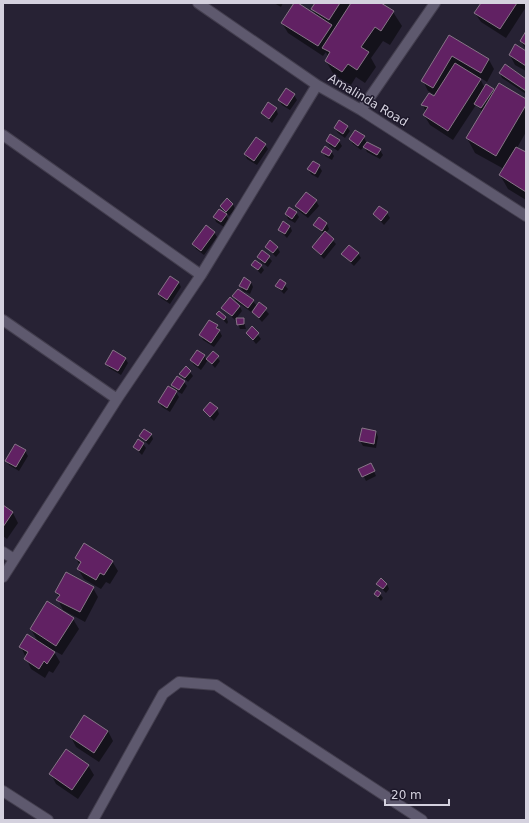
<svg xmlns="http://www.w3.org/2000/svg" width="529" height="823" font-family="'DejaVu Sans',sans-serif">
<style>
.shadow{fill:#0007}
.building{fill:#612163;stroke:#877587}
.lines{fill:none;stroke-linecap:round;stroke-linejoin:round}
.minor-casing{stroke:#433e4e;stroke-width:12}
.minor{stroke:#5e596e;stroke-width:10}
.labels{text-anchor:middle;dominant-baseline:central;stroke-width:3;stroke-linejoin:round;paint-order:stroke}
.street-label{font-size:12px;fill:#d4d1de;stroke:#1d182a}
</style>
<rect width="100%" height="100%" fill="#272234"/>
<path class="shadow" d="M274 3H283L281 7Z
M295 3 317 16 312 9 316 3H379L393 12 402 26 390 45 383 41 371 58 376 67 365 83 356 77 351 85 334 75 326 61 328 57 326 52 323 56 288 33 282 23Z
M482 3H526V7L506 38 481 22 475 13Z
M526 33V50L521 41Z
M450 36 489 60 494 69 487 82 479 77 485 88 493 89 494 92 526 100V132L517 148 526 154V200L508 189 500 175 504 169 475 153 467 138 483 112 476 105 453 140 430 125 424 115 426 112 423 105 435 95 428 91 423 81Z
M526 52V71L515 65 510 55Z
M500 73 526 80V94L502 78Z
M286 90 294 95 297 100 290 110 282 105 279 100Z
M276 109 278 114 272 123 262 113Z
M347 127 350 131 345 138 338 133 335 128Z
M364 137 366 142 380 150 383 155 380 159 367 152 364 146 361 150 353 144 350 139Z
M327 141H339L342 146 338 151 330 146Z
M265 145 268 149 257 165 247 159 245 154Z
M331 151 334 156 332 160 325 156 323 152Z
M319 166 322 171 318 178 311 174 308 169Z
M316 201 319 206 308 218 299 211 296 206Z
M233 204 235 209 229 216 221 206Z
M296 212 299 217 295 223 288 219 286 214Z
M387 213 390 218 384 225 374 214Z
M226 215 229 220 224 227 216 222 214 217Z
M319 218 327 224 329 229 326 233 336 244 324 259 313 248 324 234 314 225Z
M290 226 292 231 287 238 279 230Z
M214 232 217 237 204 255 196 249 193 244Z
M266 247H277L280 252 276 257Z
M263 251 272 261 268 267 261 262 258 257Z
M358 253 361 258 354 266 342 254Z
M252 265 261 266 264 270 261 274Z
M170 277 179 283 181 287 170 304 161 298 159 294Z
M280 280 288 289 284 294 276 286Z
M251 282 253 287 250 294 243 291 240 286Z
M233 296 253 301 256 305 251 312 236 301Z
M230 299 240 307 242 311 235 320 222 308Z
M260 304 269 314 262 322 253 312Z
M217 314 226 317 228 322 227 324Z
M243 319 246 329H240L238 324Z
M217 326 222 336 214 347 203 340 201 335Z
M252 327 261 339 256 344 247 333Z
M213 352 220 361 215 368 208 360 201 370 194 365 191 360 204 356 207 360Z
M125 358 128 363 121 375 109 368 107 364Z
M190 372 193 376 188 382 180 374Z
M184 382 187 386 182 394 175 390 173 385Z
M169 387 176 392 179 397 170 412 162 407 159 402Z
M217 409 219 414 214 421 204 411Z
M376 432 378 437 376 448 363 446 360 441Z
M151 434 153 439 149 445 140 437Z
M143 444 146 448 142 455 134 447Z
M25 451 28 456 19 471 9 465 6 461Z
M360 469H373L376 476 366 481Z
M3 506 13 513 18 523 7 539 3 536Z
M76 558 112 561 118 571 110 584 106 582 101 589 84 579 78 569 80 566Z
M377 584H387L389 589 386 593Z
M93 588 98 597 85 622 63 610 58 600 59 597 56 592Z
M375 594H380L383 598 381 601Z
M73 619 79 629 62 655 53 650 60 662 53 673 49 671 45 678 31 669 21 647 38 642 31 629Z
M108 731 113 741 99 762 76 747 71 737Z
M88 765 94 775 78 799 56 784 51 774Z"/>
<path class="building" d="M294 3H298L332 25 318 46 281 23Z
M315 3H340L329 20 311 9Z
M351 3H381L394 11 381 31 375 27 361 47 369 52 357 70 348 64 342 72 325 61 330 52 322 48Z
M481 3H517L500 29 474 13Z
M526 31V45L520 41Z
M449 35 489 59 481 73 452 56 433 88 421 81Z
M515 44 526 51V66L509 55Z
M455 63 481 79 448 131 423 115 428 107 421 105 429 93 434 96Z
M505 64 526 79V91L499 73Z
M499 83 526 99V105L496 156 466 138Z
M486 84 494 89 481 108 474 104Z
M286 88 295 94 287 106 278 100Z
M268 102 277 108 269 119 261 113Z
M339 120 348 126 343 134 334 128Z
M355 130 365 136 358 146 349 139Z
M330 134 340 140 335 147 326 141Z
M256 137 266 144 254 161 244 154Z
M367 142 381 149 377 155 363 147Z
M325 146 332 151 329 156 321 152Z
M516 147 526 152V192L499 175Z
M313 161 320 165 315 174 307 169Z
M306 192 317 200 306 214 295 206Z
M227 198 233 204 226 212 220 206Z
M379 206 388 212 381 221 373 214Z
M289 207 297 212 292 219 285 214Z
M219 209 227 214 221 222 213 217Z
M319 217 327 223 322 231 313 225Z
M283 221 290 226 285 234 278 230Z
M206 225 215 232 201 251 192 244Z
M325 231 334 239 321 255 312 247Z
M270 240 278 247 273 253 265 247Z
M349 245 359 253 351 262 341 254Z
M262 250 270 256 265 263 257 257Z
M255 260 262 265 258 270 251 265Z
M170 276 179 282 167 300 158 294Z
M244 277 251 282 247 290 239 286Z
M280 279 286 283 282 290 275 286Z
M238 289 254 300 248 308 232 296Z
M230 297 240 306 232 316 221 308Z
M259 302 267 308 259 318 252 312Z
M219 311 226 317 224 320 216 314Z
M236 318H244V324L237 325Z
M209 320 218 325 216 328 220 330 211 343 199 335Z
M252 326 259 333 253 340 246 333Z
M113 350 126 358 118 371 105 364Z
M197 350 205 355 198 366 190 360Z
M213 351 219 356 212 364 206 359Z
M186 366 191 371 185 378 179 374Z
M177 376 185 381 179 390 171 385Z
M168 386 177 391 167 408 158 402Z
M210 402 218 408 210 417 203 410Z
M362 428 376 431 374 444 359 441Z
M144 429 152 434 146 441 139 436Z
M138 439 144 443 139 451 133 447Z
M15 444 26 450 16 467 5 461Z
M371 463 375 471 362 477 358 469Z
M3 505 13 512 3 527Z
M84 543 113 561 104 575 100 573 96 580 77 569 81 562 75 558Z
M66 572 94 587 80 612 56 600 60 595 55 592Z
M381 578 387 584 383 589 376 584Z
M377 590 381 593 378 597 374 594Z
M47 601 74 618 56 646 30 629Z
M27 634 55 652 47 664 44 661 39 669 24 659 28 652 19 647Z
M84 715 108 731 94 753 70 737Z
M66 749 89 765 72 790 49 774Z"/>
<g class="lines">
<defs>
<path id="minor" d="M198 3 317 85 361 110 526 216
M361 110 435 3
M3 135 201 275
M3 320 117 399
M3 552 14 559
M3 577 117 399 201 275 317 85
M3 791 48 820
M93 820 163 694 179 682 216 685 422 820"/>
</defs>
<use href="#minor" class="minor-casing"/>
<use href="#minor" class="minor"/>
</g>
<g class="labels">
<g class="street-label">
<text transform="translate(368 100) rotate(31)">Amalinda Road</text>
</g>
</g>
<rect width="529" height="823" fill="none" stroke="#d4d1de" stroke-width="8"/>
<path d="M385 799v6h64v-6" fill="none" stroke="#d4d1de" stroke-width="2"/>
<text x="391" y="799" font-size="12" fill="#d4d1de" stroke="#1d182a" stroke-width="3" paint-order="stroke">20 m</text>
</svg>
